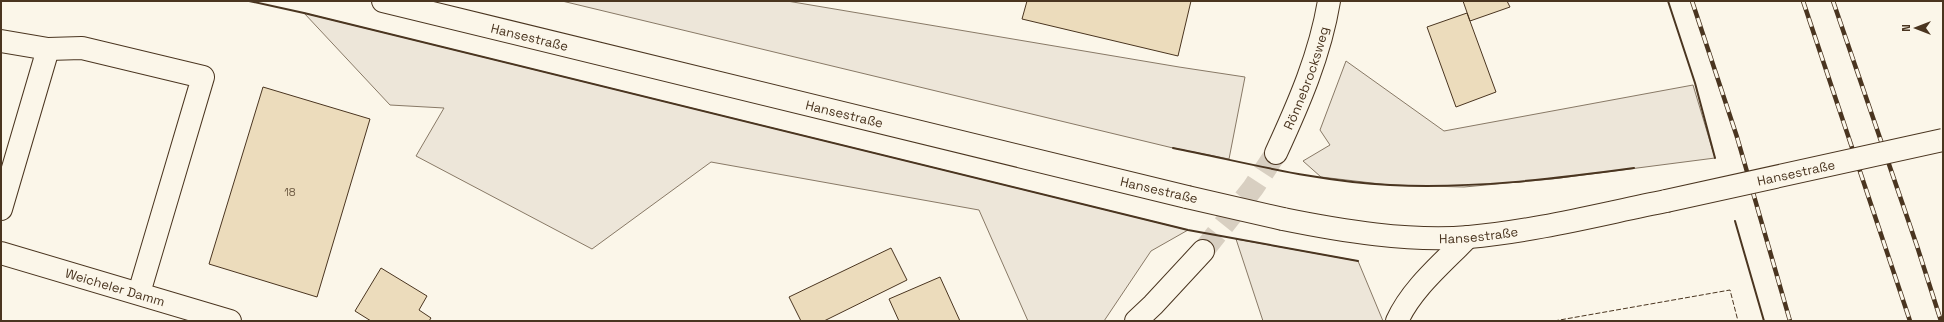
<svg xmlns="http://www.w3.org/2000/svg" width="1944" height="322" font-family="'Space Grotesk',sans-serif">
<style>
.green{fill:#ede6d9;stroke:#887966}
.building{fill:#ecdcbc;stroke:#4a3520}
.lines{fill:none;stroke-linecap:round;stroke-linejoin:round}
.minor-tunnel{stroke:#d8cfc1;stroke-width:22;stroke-dasharray:22 11;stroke-linecap:butt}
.minor-casing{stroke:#4a3520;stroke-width:24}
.major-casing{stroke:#4a3520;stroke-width:24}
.minor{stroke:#fbf6e9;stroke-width:22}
.major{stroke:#fbf6e9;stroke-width:22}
.rail-casing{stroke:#4a3520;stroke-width:4.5}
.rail{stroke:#fbf6e9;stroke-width:3;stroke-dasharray:9;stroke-linecap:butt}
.major-bridge-casing{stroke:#4a3520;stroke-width:24;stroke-linecap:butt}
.major-bridge{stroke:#fbf6e9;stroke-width:22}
.fence{stroke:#4a3520;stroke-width:1;stroke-dasharray:5 2;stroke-linecap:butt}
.wall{stroke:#4a3520;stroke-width:2}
.labels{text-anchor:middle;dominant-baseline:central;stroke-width:3;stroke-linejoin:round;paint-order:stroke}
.number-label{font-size:11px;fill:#725f47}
.street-label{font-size:13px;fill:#4a3520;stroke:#fbf6e9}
</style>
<rect width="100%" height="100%" fill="#fbf6e9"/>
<path class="green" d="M562 1H787L1179 67 1245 77 1229 159 1173 148Z
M304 13 1188 230 1151 251 1104 321H1028L979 210 711 162 592 249 416 156 444 108 390 105Z
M1346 61 1444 131 1693 85 1715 158 1552 179 1464 187 1389 185 1321 177 1303 161 1330 145 1320 130Z
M1236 239 1358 261 1383 321H1263Z"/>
<path class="building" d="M1027 1H1191L1178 56 1022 19Z
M1463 1H1507L1510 7 1470 21Z
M1467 13 1496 92 1456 107 1427 27Z
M263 87 370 119 317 297 209 264Z
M891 248 907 280 824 321H801L789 297Z
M381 268 427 296 419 310 431 318 429 321H371L355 311Z
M940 277 960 321H899L889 299Z"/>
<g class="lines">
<path class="minor-tunnel" d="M1203 251 1253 188 1276 153"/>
<defs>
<g id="minor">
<path d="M1 41 48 49 1 209"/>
<path d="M48 49 82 48 203 77 139 293"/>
<path id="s1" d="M1276 153C1299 103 1320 55 1329 1"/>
<path id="s2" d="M1 253 230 321"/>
<path d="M1136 321 1153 305 1203 251"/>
<path d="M1397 321C1412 288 1443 263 1468 237"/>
</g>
<g id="major">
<path id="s3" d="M383 1 1187 197"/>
<path id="s4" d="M1283 219C1342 231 1409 242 1469 237 1536 231 1601 214 1666 201"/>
</g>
</defs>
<use href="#minor" class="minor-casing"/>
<use href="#major" class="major-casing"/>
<use href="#minor" class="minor"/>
<use href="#major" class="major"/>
<defs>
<path id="rail" d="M1692 1 1737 137 1790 321
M1803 1 1910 321
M1833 1 1917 246 1941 321"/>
</defs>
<use href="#rail" class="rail-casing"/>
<use href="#rail" class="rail"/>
<defs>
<g id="major-bridge">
<path d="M1187 197 1283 219"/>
<path id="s5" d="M1666 201 1943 140"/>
</g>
</defs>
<use href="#major-bridge" class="major-bridge-casing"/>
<use href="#major-bridge" class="major-bridge"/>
<path class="fence" d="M1554 321 1730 290 1738 321"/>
<path class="wall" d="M249 1 304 13 1188 230 1358 261
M1668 1 1695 83 1715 158
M1173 148C1244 162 1317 182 1390 185 1472 189 1553 179 1634 168
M1735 221 1764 321"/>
</g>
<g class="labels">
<g class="number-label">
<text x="290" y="192">18</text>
</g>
<g class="street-label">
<text stroke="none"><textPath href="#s3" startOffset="151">Hansestraße</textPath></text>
<text stroke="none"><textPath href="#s1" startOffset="81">Rönnebrocksweg</textPath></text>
<text stroke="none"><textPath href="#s3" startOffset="475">Hansestraße</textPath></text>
<text stroke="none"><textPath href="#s5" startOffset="133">Hansestraße</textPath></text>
<text transform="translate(1159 190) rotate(13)">Hansestraße</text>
<text stroke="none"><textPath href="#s4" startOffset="197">Hansestraße</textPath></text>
<text stroke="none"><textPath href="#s2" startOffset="119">Weicheler Damm</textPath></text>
</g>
</g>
<rect width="1944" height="322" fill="none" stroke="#4a3520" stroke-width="4"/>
<g transform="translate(1916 28) rotate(270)" stroke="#fbf6e9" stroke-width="3" paint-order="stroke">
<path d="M0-3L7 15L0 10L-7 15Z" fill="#4a3520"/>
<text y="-6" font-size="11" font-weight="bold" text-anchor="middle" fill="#4a3520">N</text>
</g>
</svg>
